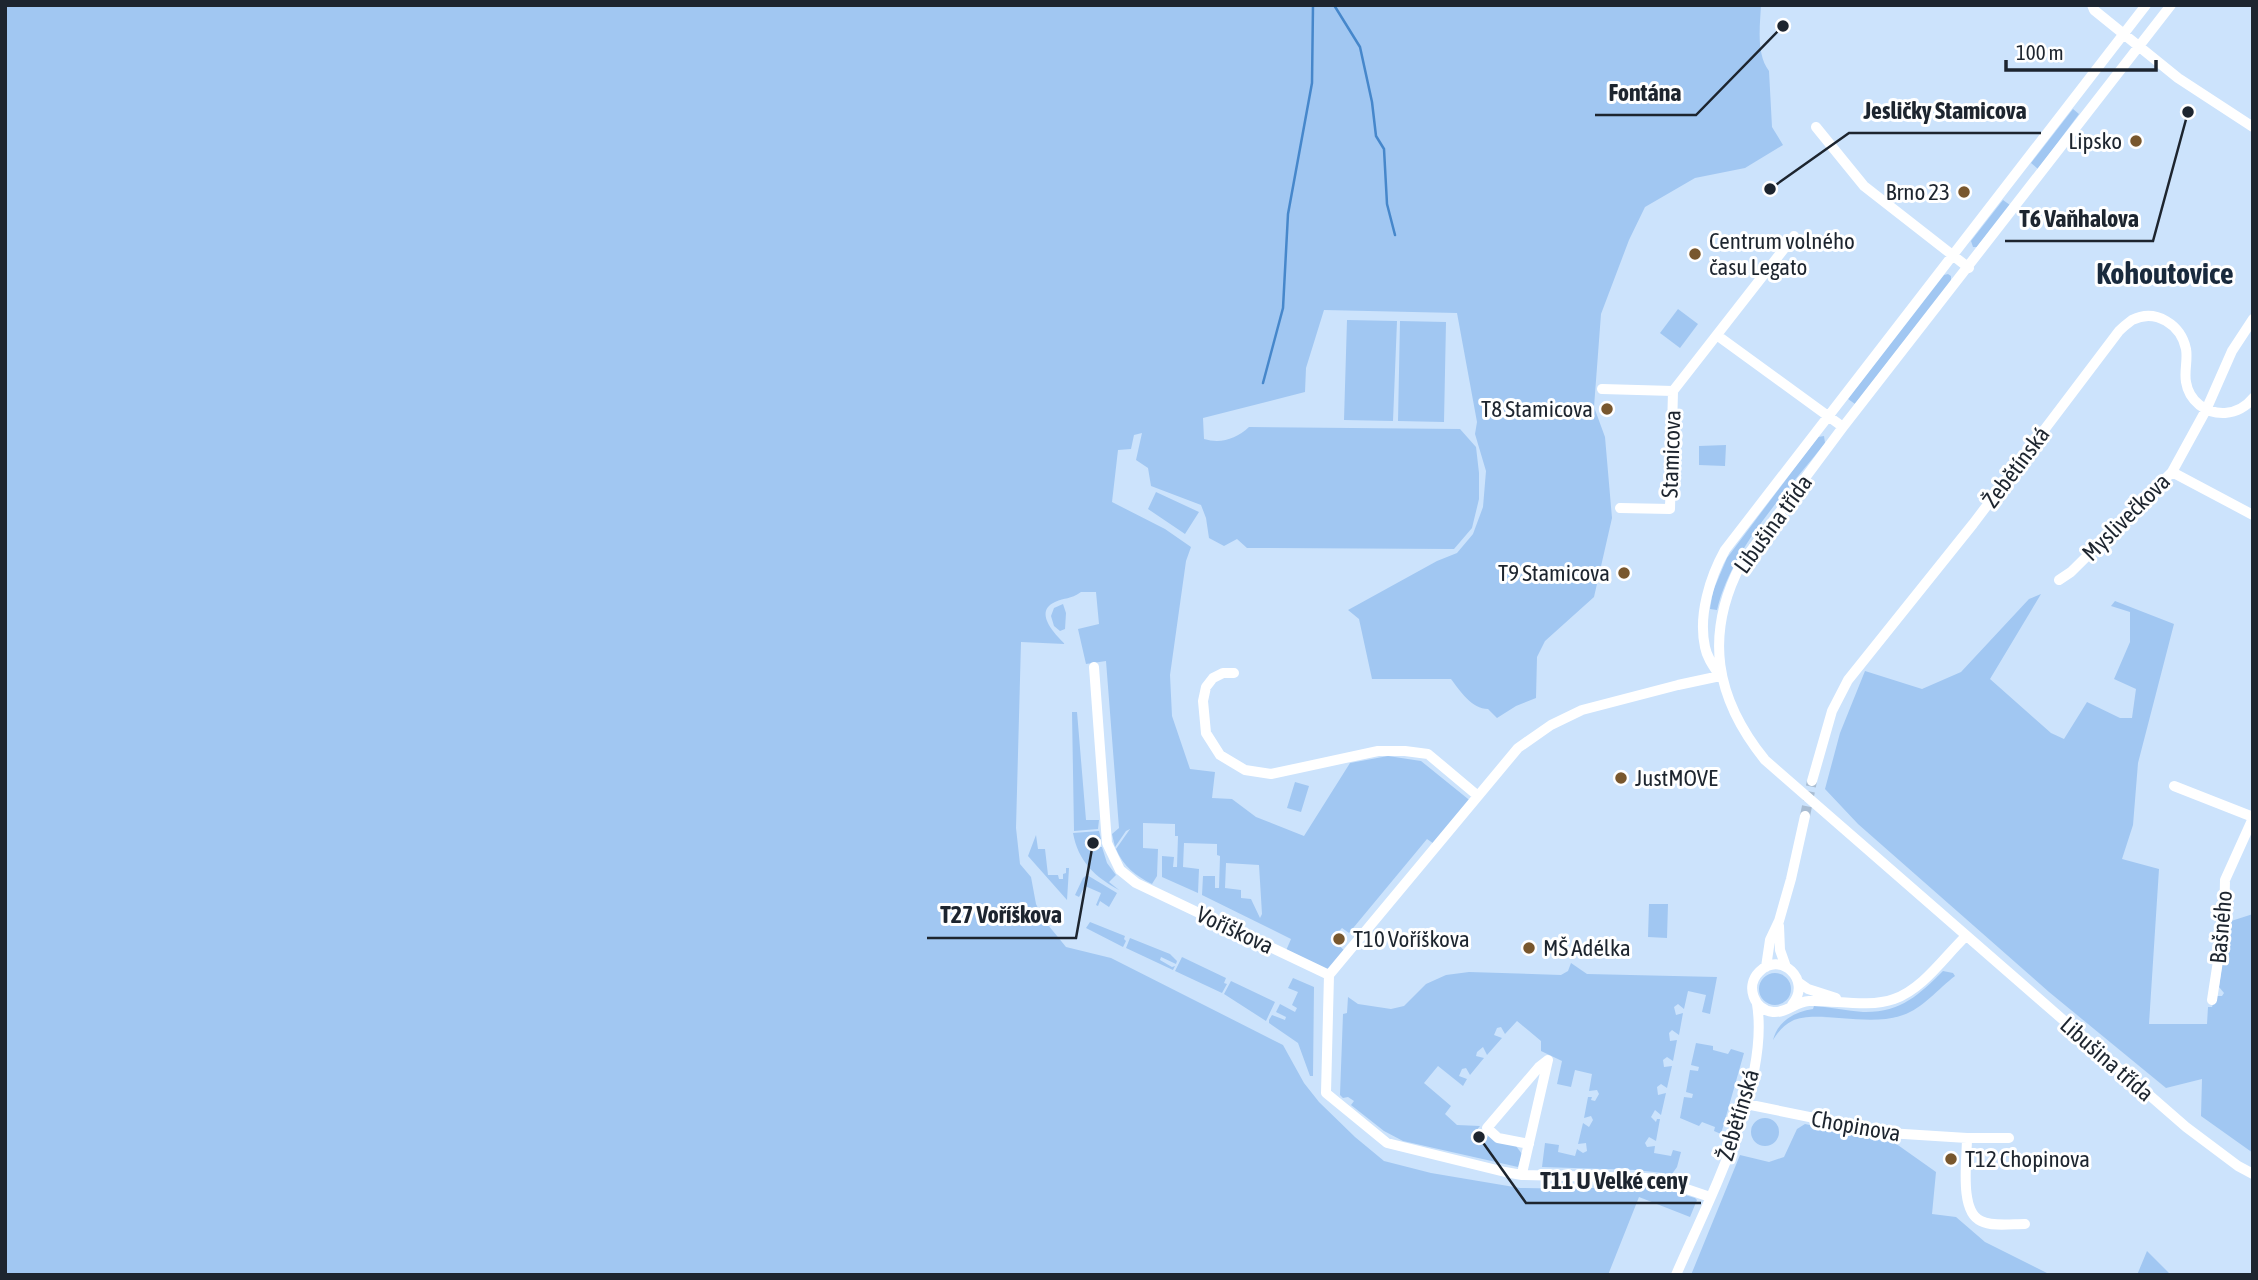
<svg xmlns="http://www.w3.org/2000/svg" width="2258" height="1280" font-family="'Asap Condensed',sans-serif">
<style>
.green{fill:#a1c7f2;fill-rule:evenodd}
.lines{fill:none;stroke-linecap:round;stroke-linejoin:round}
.stream{stroke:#4687cb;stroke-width:2.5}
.minor-tunnel{stroke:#a9bdd3;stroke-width:10;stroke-dasharray:10 5;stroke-linecap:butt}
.minor{stroke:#fff;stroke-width:10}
.poi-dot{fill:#78572e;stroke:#fff;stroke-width:2.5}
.labels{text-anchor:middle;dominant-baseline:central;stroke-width:6;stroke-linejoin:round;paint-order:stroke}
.poi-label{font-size:23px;fill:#1d252f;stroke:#fff;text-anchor:start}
.street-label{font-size:23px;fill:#1d252f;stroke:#fff}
.district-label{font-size:30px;font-weight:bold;fill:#192a3d;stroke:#fff}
.leader{fill:none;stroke:#1d252f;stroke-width:2.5}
.callout-dot{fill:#1d252f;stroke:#fff;stroke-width:2.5}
.callout-label{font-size:24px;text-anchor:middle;font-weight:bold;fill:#1d252f;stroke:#fff;stroke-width:6;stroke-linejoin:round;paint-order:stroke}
</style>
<rect width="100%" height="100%" fill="#cce3fc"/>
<path class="green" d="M5 5H1761C1760 26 1756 54 1769 71L1772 127 1783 145 1745 168 1695 178 1645 207 1629 240 1601 314 1594 407 1605 437 1612 518 1594 597 1545 641 1537 657 1536 698 1516 706 1497 718 1488 709C1472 709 1460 691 1451 679H1372L1359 619 1348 610 1437 561 1457 553 1473 534 1483 507 1486 471 1475 434 1477 422 1457 313 1324 310 1306 368 1305 392 1203 418 1204 439C1221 444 1236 439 1249 427L1460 429 1476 447 1479 473V499L1472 528 1454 549 1247 548 1237 539 1224 546 1209 538 1206 518 1201 505 1151 486 1148 468 1136 460 1142 433 1134 435 1131 449 1118 450 1112 502 1165 529 1191 547 1186 561 1170 675 1172 716 1190 769 1215 772 1212 798 1232 799 1256 817 1304 836 1350 763 1388 756 1421 761 1473 803 1437 846 1427 839 1349 933 1342 928 1332 939 1347 953 1329 975 1285 953 1291 939 1202 895 1203 876H1215V888H1219L1220 856 1217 855V844L1184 843 1183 867 1199 869 1198 893 1162 877V856L1174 857 1173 867H1177L1178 836H1175V824L1143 823V848L1158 849 1157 876 1152 884C1136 876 1123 866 1116 849L1130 829 1126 831 1115 847 1112 834 1119 828 1106 661 1086 664 1078 629 1099 624 1096 592H1081C1070 600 1065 597 1055 602 1033 612 1055 634 1065 644L1021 642 1016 828 1020 864 1031 877 1036 904 1044 920 1066 947 1111 958 1283 1045 1304 1083 1319 1102 1355 1137 1384 1161 1431 1173 1520 1188 1582 1189 1645 1183 1695 1198 1697 1200 1690 1217 1639 1197 1608 1275H5ZM1226 863 1259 865 1262 914 1260 918 1251 899 1241 898V890L1225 888Z
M2073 109 2079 114 2038 169 2031 163Z
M2003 200 2010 205 1977 247H1973L1971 241Z
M1948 274 1951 276V281L1855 404 1848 399 1944 275Z
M1678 309 1698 324 1680 348 1660 333Z
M1347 320 1397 321 1393 421 1344 420Z
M1400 321 1446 322 1444 422 1398 421Z
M1824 436 1825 443C1786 493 1732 547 1717 610L1710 609 1713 591 1727 558 1818 437Z
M1726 445 1725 466 1699 465V446Z
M1156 492 1199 512 1185 534 1148 509Z
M2041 594 1990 679 2051 733 2064 739 2087 702 2120 718H2132L2136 689 2114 679 2130 642V612L2111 606 2115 601 2174 624 2138 763 2133 825 2122 859 2159 869 2149 1024H2207L2208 1007H2212L2216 996H2222L2224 993 2219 987 2228 922 2253 914V1153L2201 1116 2202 1079 2166 1088 2049 992 1858 824 1825 789 1840 733 1865 671 1922 689 1961 672 2029 599Z
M1063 604 1066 613 1065 629 1060 631 1054 626 1051 616 1054 608Z
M1072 712H1077L1086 820H1099L1098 829 1074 831Z
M1295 782 1309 786 1301 812 1287 808Z
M1099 831 1101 839 1090 840V847H1102L1107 863 1116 875 1109 882 1119 890C1095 877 1078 861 1073 833Z
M1036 835 1038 849H1045L1048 875H1058L1059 879H1063V874L1066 873V868H1069L1067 900 1028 856Z
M1087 875 1117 893 1109 907 1100 901 1098 906 1096 905 1101 893 1085 886 1079 897 1075 895 1083 878Z
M1649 904H1668L1667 938 1648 937Z
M1090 922 1125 936 1124 939 1126 941 1123 947 1086 928Z
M1130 938 1170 954 1177 961 1176 964 1161 957 1160 960 1172 967 1175 966 1173 970 1126 948Z
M1182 957 1226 978 1224 983 1227 984 1222 993 1175 971Z
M1571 963 1587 974 1717 977 1710 1014 1702 1012 1706 995 1688 991 1684 1009 1678 1004 1674 1007 1676 1015 1683 1013 1679 1035 1672 1030 1669 1033 1670 1041 1677 1040 1673 1061 1667 1057 1663 1060 1664 1067 1672 1066 1667 1088 1661 1084 1657 1087 1658 1095 1666 1093 1661 1115 1655 1110 1651 1117 1656 1122 1657 1119H1660L1656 1141 1649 1137 1645 1143 1647 1147 1655 1146 1654 1153 1671 1156 1673 1150 1681 1152 1677 1167 1672 1174 1636 1170 1542 1167 1545 1143 1559 1145 1558 1152 1575 1156 1577 1149 1583 1153 1587 1151 1586 1143 1578 1144 1583 1123 1589 1127 1593 1120 1591 1116 1584 1118 1588 1097H1592L1591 1100 1595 1101 1599 1094 1597 1090 1589 1091 1592 1074 1575 1070 1571 1087 1557 1084 1562 1061 1541 1051V1041L1517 1021 1505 1034 1501 1027 1497 1028 1494 1035 1502 1038 1487 1055 1483 1047 1477 1052 1476 1056 1484 1058 1470 1075 1466 1068 1462 1069 1459 1076 1467 1079 1463 1086 1438 1066 1424 1083 1451 1106 1445 1114 1457 1125 1480 1126 1471 1137 1481 1145 1490 1134 1516 1146 1522 1154 1518 1167 1403 1141 1384 1131 1351 1105 1354 1101 1348 1097 1343 1098 1340 1095 1343 1014 1347 1013 1348 997 1358 1004 1391 1009 1404 1006 1426 984 1446 975 1469 972 1561 975 1568 971Z
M1943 971 1953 973 1955 976C1939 988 1922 1009 1903 1015 1868 1028 1816 1009 1792 1021 1784 1025 1777 1033 1773 1040 1778 1021 1794 1012 1813 1009L1814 1006C1831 1007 1847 1011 1863 1012 1900 1013 1919 995 1943 971Z
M1759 989a16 16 0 1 1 32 0a16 16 0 1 1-32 0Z
M1293 978 1314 987 1313 1076H1310L1298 1043 1269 1023V1020L1272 1015 1285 1020 1286 1017 1276 1012 1280 1004 1295 1012 1297 1008 1292 1005 1298 992 1288 988Z
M1231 981 1275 1002 1266 1021 1224 994Z
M1696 1043 1713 1046V1050L1728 1054 1731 1049 1744 1053 1721 1134 1714 1131 1715 1127 1702 1122 1699 1126 1680 1118 1684 1097 1692 1098 1693 1094 1686 1092 1690 1070 1698 1071 1699 1067 1691 1065Z
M1751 1132a14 14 0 1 1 28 0a14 14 0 1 1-28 0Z
M1805 1124 1895 1143 1936 1172 1932 1214 1956 1217 1985 1242 2051 1275H1691L1740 1155 1769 1162 1784 1157 1797 1129Z
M2147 1251 2171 1275H2137Z"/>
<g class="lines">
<path class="stream" d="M1334 5 1360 47 1372 102 1376 136 1384 149 1387 204 1395 235
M1263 383 1283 308 1288 214 1312 83 1313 5"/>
<path class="minor-tunnel" d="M1805 816 1812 781"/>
<path class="minor" d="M2092 5 2094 10 2178 78 2253 127
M2171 5 1843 427 1741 564C1704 635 1715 698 1765 760L2186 1127 2238 1166 2253 1174
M1816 127 1864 186 1969 268
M1718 336 1843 427
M1602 389 1673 391
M2172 472 2253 515
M1620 508 1670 509 1673 391 1794 236
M2059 580 2071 572 2172 472 2206 410 2232 351 2253 319
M1094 667 1107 843 1120 870 1136 883 1329 975
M1234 673H1223L1213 678 1206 687 1203 701 1206 733 1220 755 1245 770 1271 774 1378 751H1405L1428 754 1478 796
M1720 676C1714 667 1707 658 1705 647 1698 615 1710 577 1725 550L2146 5
M1812 781 1832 711 1848 680 1973 524 2119 331C2123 327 2128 323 2132 320 2156 308 2181 325 2186 349 2188 360 2184 371 2186 382 2189 401 2206 414 2225 413 2236 412 2246 407 2253 398
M2174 786 2253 817
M1779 926 1780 950 1786 967
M1766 967 1770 940 1779 921 1791 879 1805 816
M1329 975 1326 1093 1387 1143 1505 1172 1522 1175 1645 1178 1660 1180 1710 1197
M1329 975 1518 748 1551 725 1582 710 1678 685 1720 676
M1798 982 1808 989 1836 998
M2212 1000 2224 922 2225 880 2253 818
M1792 1005C1813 980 1780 950 1759 972 1745 986 1754 1010 1773 1012 1787 1013 1795 1002 1809 1001 1835 1000 1869 1008 1894 999 1923 989 1944 957 1966 936
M1746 1104 1888 1133 1967 1138C1967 1159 1959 1212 1981 1221 1992 1227 2012 1224 2025 1224
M1967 1138H2009
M1522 1175 1523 1169 1548 1060 1539 1067 1487 1128 1498 1138 1529 1144
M1676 1275C1708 1201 1770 1084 1757 1004"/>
</g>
<g class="poi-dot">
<circle cx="2136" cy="141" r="7"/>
<circle cx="1964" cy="192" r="7"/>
<circle cx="1695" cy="254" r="7"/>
<circle cx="1607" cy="409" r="7"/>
<circle cx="1624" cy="573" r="7"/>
<circle cx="1621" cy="778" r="7"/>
<circle cx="1339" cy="939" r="7"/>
<circle cx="1529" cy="948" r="7"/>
<circle cx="1951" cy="1159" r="7"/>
</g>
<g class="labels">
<g class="poi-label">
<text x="2122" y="141" text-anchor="end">Lipsko</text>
<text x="1950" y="192" text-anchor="end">Brno 23</text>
<text x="1709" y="241">Centrum volného<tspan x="1709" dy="26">času Legato</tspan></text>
<text x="1593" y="409" text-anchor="end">T8 Stamicova</text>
<text x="1610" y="573" text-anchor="end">T9 Stamicova</text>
<text x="1635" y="778">JustMOVE</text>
<text x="1353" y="939">T10 Voříškova</text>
<text x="1543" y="948">MŠ Adélka</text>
<text x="1965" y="1159">T12 Chopinova</text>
</g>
<g class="street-label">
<text transform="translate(1671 454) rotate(-88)">Stamicova</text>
<text transform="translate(2016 467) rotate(-53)">Žebětínská</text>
<text transform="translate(2126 517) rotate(-45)">Myslivečkova</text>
<text transform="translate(1773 524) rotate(-54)">Libušina třída</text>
<text transform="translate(2221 927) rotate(-85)">Bašného</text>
<text transform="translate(1235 930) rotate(25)">Voříškova</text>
<text transform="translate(2107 1059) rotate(41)">Libušina třída</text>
<text transform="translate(1738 1115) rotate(-73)">Žebětínská</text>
<text transform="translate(1856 1126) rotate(10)">Chopinova</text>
</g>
<g class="district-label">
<text x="2165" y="273">Kohoutovice</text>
</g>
</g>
<path class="leader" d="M1783 26L1696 115H1595M1770 189L1849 133H2041M2188 112L2153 241H2005M1093 843L1076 938H927M1479 1137L1526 1203H1701"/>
<g class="callout-dot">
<circle cx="1783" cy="26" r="7"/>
<circle cx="1770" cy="189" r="7"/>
<circle cx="2188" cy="112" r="7"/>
<circle cx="1093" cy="843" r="7"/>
<circle cx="1479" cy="1137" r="7"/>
</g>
<g class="callout-label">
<text x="1645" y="101">Fontána</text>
<text x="1945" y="119">Jesličky Stamicova</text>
<text x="2079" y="227">T6 Vaňhalova</text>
<text x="1001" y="923">T27 Voříškova</text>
<text x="1614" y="1189">T11 U Velké ceny</text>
</g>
<rect width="2258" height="1280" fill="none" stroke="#1d252f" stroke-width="14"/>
<path d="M2006 60v10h150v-10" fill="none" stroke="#1d252f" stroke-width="3.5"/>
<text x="2016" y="60" font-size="21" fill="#1d252f" stroke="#ffffff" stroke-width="5" paint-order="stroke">100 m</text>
</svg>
